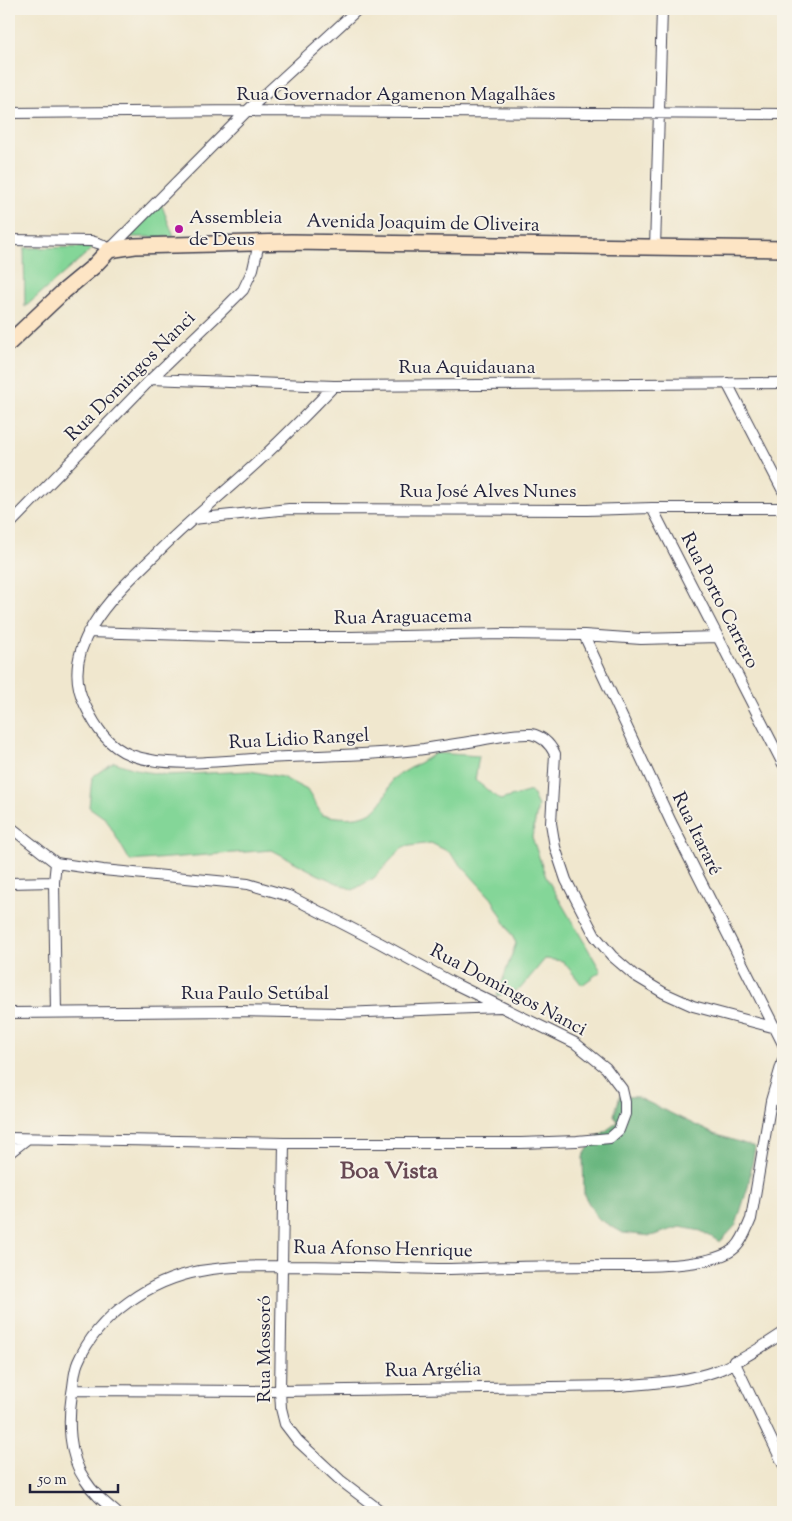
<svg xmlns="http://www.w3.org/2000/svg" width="792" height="1521" font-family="'Sorts Mill Goudy',serif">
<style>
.green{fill:#84d698;stroke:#537c6a}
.forest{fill:#6bb780;stroke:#466c5e}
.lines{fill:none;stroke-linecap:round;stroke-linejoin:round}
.minor-casing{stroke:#414051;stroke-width:12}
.secondary-casing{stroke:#414051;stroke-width:18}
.minor{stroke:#fff;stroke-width:10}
.secondary{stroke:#fde5c5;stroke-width:15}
.poi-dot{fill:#b5179e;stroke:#f7f3e8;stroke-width:2}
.labels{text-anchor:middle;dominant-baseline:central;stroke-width:4;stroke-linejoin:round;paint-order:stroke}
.street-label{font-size:19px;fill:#22223b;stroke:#f7f3e8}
.poi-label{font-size:19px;fill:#22223b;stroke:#f7f3e8;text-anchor:start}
.district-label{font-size:24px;font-weight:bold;fill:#674954;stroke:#f7f3e8}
</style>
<rect width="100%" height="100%" fill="#f7f3e8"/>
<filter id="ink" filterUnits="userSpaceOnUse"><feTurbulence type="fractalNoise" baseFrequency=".02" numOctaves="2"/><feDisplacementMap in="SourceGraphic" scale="10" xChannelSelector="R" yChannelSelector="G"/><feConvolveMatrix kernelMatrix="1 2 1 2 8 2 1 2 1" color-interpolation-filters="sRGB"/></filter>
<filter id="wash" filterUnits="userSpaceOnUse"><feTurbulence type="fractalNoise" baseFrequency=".0096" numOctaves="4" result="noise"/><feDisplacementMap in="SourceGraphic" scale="20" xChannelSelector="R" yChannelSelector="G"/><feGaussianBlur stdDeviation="1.12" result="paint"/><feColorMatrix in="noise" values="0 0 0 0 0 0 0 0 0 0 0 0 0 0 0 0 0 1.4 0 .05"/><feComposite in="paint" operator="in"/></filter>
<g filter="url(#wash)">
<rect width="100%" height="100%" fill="#f0e7ce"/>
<path class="green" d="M160 201 174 237H126Z
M94 247 25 307 24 248Z
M436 753 479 756 475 780 500 800 531 791 538 806 532 837 546 877 601 971 582 985 563 961 545 959 520 989 497 996 516 943 492 899 449 852 431 843 403 847 374 878 353 890 317 874 272 850 130 861 106 819 89 807 92 777 114 762 141 771 167 775 250 771 282 777 307 790 322 815C360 821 380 819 392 779Z"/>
<path class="forest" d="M620 1096 637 1097 714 1134 755 1147 748 1187 736 1225 720 1242 701 1231 680 1227 651 1236 623 1233 597 1218 584 1195 583 1157 593 1140 618 1122 614 1115Z"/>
</g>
<g filter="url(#ink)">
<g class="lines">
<defs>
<path id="minor" d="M9 113 247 111 783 114
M9 240 91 241 101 244 109 250 247 111 358 9
M655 248 662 9
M151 379 334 386 783 383
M727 383 783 491
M334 386C307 414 280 442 251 468 218 498 184 525 154 556 116 593 56 647 85 705 95 726 108 747 131 755 169 769 226 760 266 758 319 755 372 756 424 749 441 746 458 744 475 741 493 738 512 733 531 734 542 736 550 744 555 754L551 823 555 847 566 880 595 936 612 956 634 975 664 993 693 1006 776 1028
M652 508 783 764
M193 519 289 509 587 510 652 508H783
M9 525 151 379 222 311 243 290 253 269 259 243
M88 632 253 637H350L503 634 584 635 641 639 718 637
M584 635 671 822 783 1044
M9 826 56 863 103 870 248 884 289 896 380 943 455 984 575 1043 606 1068 622 1089 625 1102V1114L619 1130 610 1138 577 1141 521 1143H284L9 1138
M56 863 54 882 56 1012
M9 883 54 882
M9 1013 238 1011 341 1013 500 1007
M771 1101 783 1098
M284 1143 280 1391 281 1408 285 1424 298 1441 340 1480 382 1512
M9 1153 27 1139
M734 1361 783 1464
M73 1390 280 1391 620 1386C652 1383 685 1382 716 1371 736 1364 765 1345 783 1333
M116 1512C104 1502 93 1493 85 1480 68 1456 68 1420 72 1393 74 1383 74 1371 78 1362 98 1315 151 1280 200 1271 228 1266 257 1266 285 1266 338 1266 390 1268 443 1269 467 1269 491 1267 515 1267 548 1266 581 1266 614 1266 643 1266 715 1268 736 1247 743 1240 747 1228 751 1219L771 1101 783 1060"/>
<path id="secondary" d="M9 343 64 291 93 267 109 250 135 246 291 242 783 249"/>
</defs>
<use href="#minor" class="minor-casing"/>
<use href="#secondary" class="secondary-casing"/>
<use href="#minor" class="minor"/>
<use href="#secondary" class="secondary"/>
</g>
</g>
<circle class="poi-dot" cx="179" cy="229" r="5"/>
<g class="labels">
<g class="street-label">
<text x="396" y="95">Rua Governador Agamenon Magalhães</text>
<text transform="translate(423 224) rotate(1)">Avenida Joaquim de Oliveira</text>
<text x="467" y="368">Rua Aquidauana</text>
<text transform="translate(131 377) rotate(-45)">Rua Domingos Nanci</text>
<text x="488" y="492">Rua José Alves Nunes</text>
<text transform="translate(719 601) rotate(63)">Rua Porto Carrero</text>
<text transform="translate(403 618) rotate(-1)">Rua Araguacema</text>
<text transform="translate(299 740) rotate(-3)">Rua Lidio Rangel</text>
<text transform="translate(696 834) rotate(64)">Rua Itararé</text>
<text transform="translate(508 991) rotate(28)">Rua Domingos Nanci</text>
<text x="255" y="994">Rua Paulo Setúbal</text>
<text transform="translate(383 1250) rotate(1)">Rua Afonso Henrique</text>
<text transform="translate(265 1349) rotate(-90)">Rua Mossoró</text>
<text transform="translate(433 1371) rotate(-1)">Rua Argélia</text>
</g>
<g class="poi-label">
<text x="189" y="218">Assembleia<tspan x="189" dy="22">de Deus</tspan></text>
</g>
<g class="district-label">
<text x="389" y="1172">Boa Vista</text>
</g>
</g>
<rect width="792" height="1521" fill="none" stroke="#f7f3e8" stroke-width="30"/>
<path d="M30 1484v8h88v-8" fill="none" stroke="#22223b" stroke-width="2.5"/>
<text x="38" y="1484" font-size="15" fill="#22223b" stroke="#f7f3e8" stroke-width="4" paint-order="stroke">50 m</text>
</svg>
